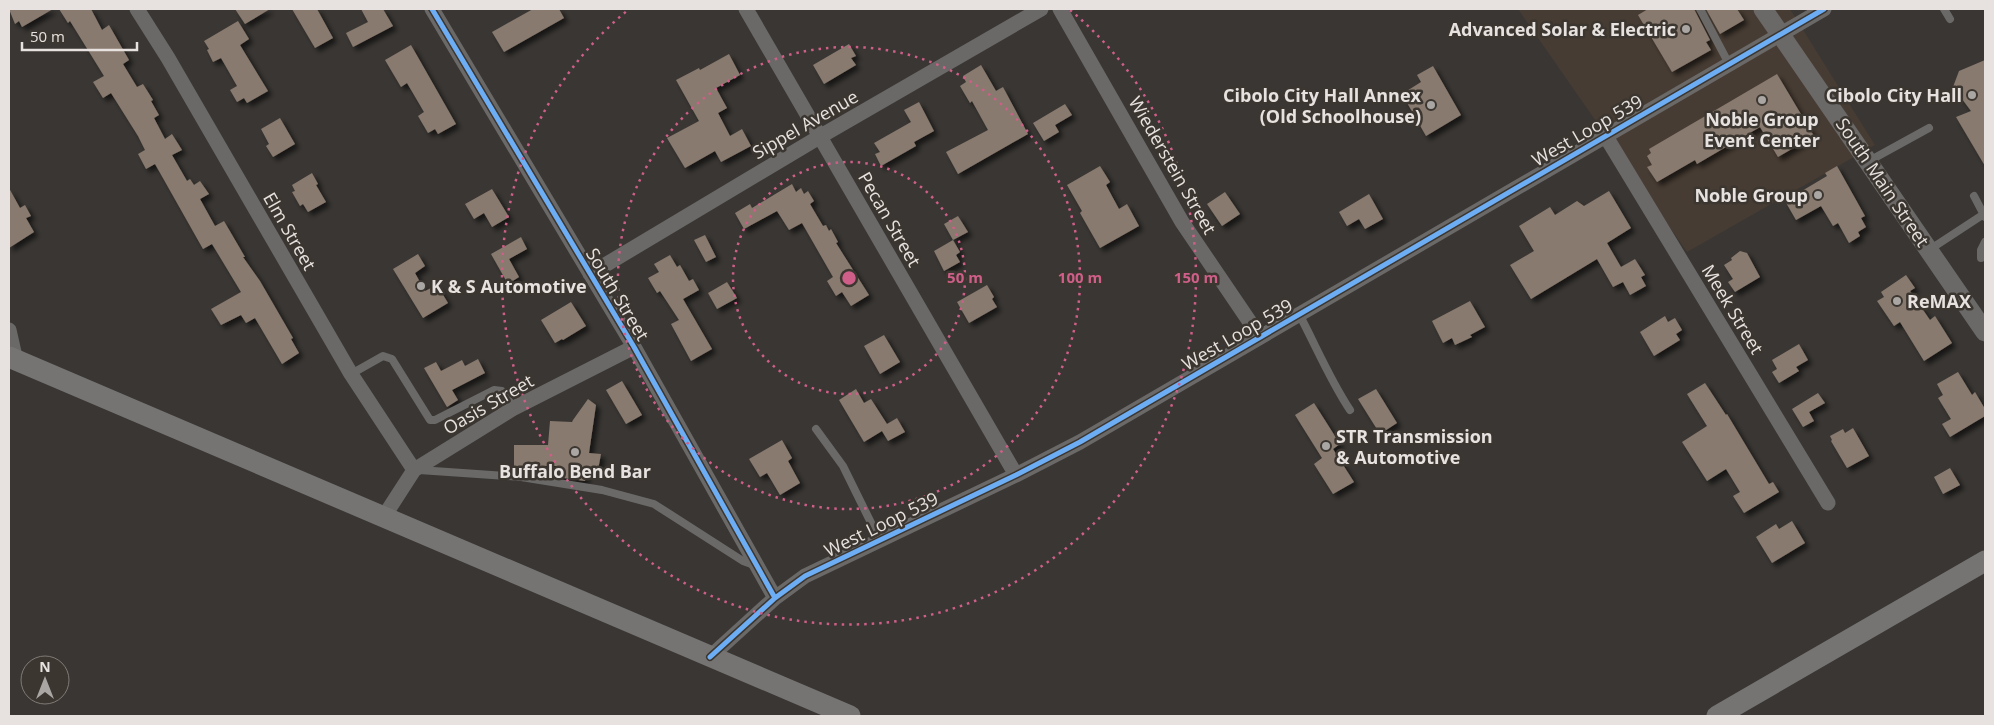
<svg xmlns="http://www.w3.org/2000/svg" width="1994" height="725" font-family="'Open Sans',sans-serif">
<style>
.built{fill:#473c33}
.building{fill:#887a6e;filter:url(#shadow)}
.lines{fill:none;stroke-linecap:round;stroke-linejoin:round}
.service{stroke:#6a6968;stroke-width:8}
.minor{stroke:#6a6968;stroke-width:15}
.tertiary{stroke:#6a6968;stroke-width:19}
.secondary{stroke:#757473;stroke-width:21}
.cycleway-casing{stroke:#3c3630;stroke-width:8}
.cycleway{stroke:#6dadf4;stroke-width:5}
.ring{fill:none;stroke:#cf5f89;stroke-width:2.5;stroke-dasharray:2.5 5}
.poi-dot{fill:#aaa6a3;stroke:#3c3630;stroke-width:2}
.labels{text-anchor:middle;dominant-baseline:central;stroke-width:5;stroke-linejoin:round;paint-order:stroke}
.poi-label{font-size:18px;font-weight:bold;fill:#e7e2df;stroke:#3c3630;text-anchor:end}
.street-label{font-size:18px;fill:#e7e2df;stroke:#3c3630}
.centre{fill:#cf5f89;stroke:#3c3630;stroke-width:2.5}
.ring-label{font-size:15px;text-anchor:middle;font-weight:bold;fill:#cf5f89;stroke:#3c3630;stroke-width:5;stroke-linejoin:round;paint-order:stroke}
</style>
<defs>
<filter id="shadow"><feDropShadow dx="4" dy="4" stdDeviation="2.5" flood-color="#0009"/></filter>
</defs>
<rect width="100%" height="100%" fill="#393633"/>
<path class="built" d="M1518 9H1790L1875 145 1687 252Z"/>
<path class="building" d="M9 9H53L22 27 19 21 15 24Z
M59 9H91L102 30 109 25 129 60 123 64 137 87 143 84 153 100 151 101 159 115 154 118 165 139 172 134 182 150 172 155 187 181 190 179 194 185 200 181 209 194 200 199 215 226 224 221 245 257H243L260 281 293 338 291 339 299 353 282 364 255 318 246 323 241 315 221 325 211 309 241 292 212 244 203 249 155 164 146 169 138 154 145 150 138 136 111 93 103 98 93 82 104 76 70 21 68 23Z
M235 9H270L245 24Z
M292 9H317L333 38 315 48Z
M361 9H383L393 26 353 47 346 33 368 22Z
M533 9H559L564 18 504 52 492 32Z
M1648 9H1694L1710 40 1706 42 1711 50 1672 72 1638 15Z
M1706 9H1737L1744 20 1720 34Z
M238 21 249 39 240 45 268 91 247 103 244 98 237 102 230 90 237 86 221 58 213 62 207 50 209 49 204 41Z
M849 44 856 56 851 58 856 65 824 84 813 65Z
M411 45 456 124 438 134 435 129 428 133 418 116 424 112 407 83 401 87 385 60Z
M729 54 740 75 716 88 727 108 718 113 730 136 742 129 751 146 721 162 715 151 685 168 667 138 699 121 676 80 699 68 700 70Z
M1985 60V166L1956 117 1971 111 1953 87 1959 71Z
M981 65 996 91 1003 87 1028 134 958 174 946 152 988 130 972 101 970 103 960 86 966 82 963 76Z
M1433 66 1461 115 1426 136 1402 94 1421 82 1417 75Z
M1777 74 1814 136 1778 157 1760 127 1697 164 1695 160 1657 182 1647 167 1652 165 1647 156 1651 153 1649 149Z
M919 102 934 131 914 142 916 146 881 166 875 154 880 152 874 143 911 122 904 110Z
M1065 104 1072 115 1055 125 1059 132 1044 141 1033 123Z
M280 118 295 144 273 157 266 146 269 144 261 129Z
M1100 166 1110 182 1106 185 1119 209 1127 204 1139 226 1100 248 1080 213 1082 211 1067 185Z
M1837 166 1865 216 1861 218 1866 227 1858 232 1860 236 1849 243 1838 223 1833 226 1821 206 1796 220 1785 201 1827 176 1825 173Z
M312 173 318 184 316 185 326 202 308 212 303 204 300 206 292 192 295 191 292 185Z
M792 184 796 192 801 188 804 194 808 191 814 201 810 204 823 226 826 225 829 231 831 229 838 242 836 243 869 295 851 306 842 292 836 296 827 281 833 277 802 223 789 230 777 211 744 229 735 213 750 204 752 208Z
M9 188 20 208 25 205 31 216 26 218 34 232 9 248Z
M492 189 509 217 492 227 484 213 474 219 465 204Z
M1609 191 1631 228 1607 243 1621 267 1635 259 1645 275 1641 277 1646 286 1630 295 1623 282 1613 287 1597 259 1531 299 1510 265 1534 251 1519 226 1550 207 1555 215 1577 201 1584 206Z
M1225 192 1240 214 1222 226 1207 204Z
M1369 194 1383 219 1365 229 1359 219 1347 226 1339 212Z
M958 216 968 232 953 240 944 224Z
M705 235 716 257 706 262 694 240Z
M521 237 527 249 509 259 519 277 508 284 491 254Z
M953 240 960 252 956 255 960 262 944 271 934 251Z
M1740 251 1747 253 1760 277 1735 292 1728 282 1733 279 1724 265 1732 260 1731 258Z
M418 254 425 266 415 273 425 291 437 285 448 303 423 318 393 269Z
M670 255 677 267 680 265 689 281 693 279 699 290 683 299 712 349 691 361 671 324 679 320 660 291 657 293 648 278 659 272 654 264Z
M1906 275 1915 288 1910 291 1930 320 1935 316 1952 343 1924 361 1900 322 1894 326 1877 301 1884 297 1881 292Z
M727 282 737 298 717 309 708 293Z
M987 285 994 297 992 299 997 307 969 323 957 302Z
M1470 301 1485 327 1470 335 1472 337 1455 345 1452 338 1443 343 1432 321Z
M571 302 586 326 563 340 562 339 555 343 541 320Z
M1665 316 1668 322 1675 318 1682 330 1676 334 1680 340 1654 356 1640 332Z
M884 335 900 362 880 374 864 346Z
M1799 344 1808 360 1796 367 1799 371 1779 383 1772 372 1777 369 1772 360Z
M478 359 485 373 452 390 458 400 447 407 424 368 436 362 441 371 462 360 465 366Z
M1958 372 1972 395 1975 392 1985 409V416L1950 437 1942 424 1951 419 1938 398 1943 395 1937 384Z
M622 381 642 415 626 424 606 390Z
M1705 383 1726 415 1727 414 1769 484 1773 482 1779 492 1744 513 1733 496 1740 492 1726 469 1707 481 1682 442 1707 426 1687 394Z
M856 389 864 403 871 399 887 424 897 418 905 432 888 441 882 431 864 442 839 400Z
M1376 389 1397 423 1380 434 1358 399Z
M1818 393 1825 403 1809 412 1814 421 1803 427 1792 409Z
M588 399 596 405 589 453 601 454 598 470 587 469 585 481 557 477 558 466H514V445H548L550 421 572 422 573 420Z
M1314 403 1340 444 1333 449 1354 482 1333 494 1314 464 1322 458 1295 415Z
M1853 428 1869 456 1847 468 1831 441 1832 440 1830 436 1843 429 1845 433Z
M782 440 792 458 788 461 800 483 780 495 767 473 760 477 749 459Z
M1950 468 1960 485 1943 494 1934 477Z
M1792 521 1805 543 1772 563 1756 537 1776 524 1779 529Z"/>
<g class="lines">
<path class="service" d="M1700 9 1729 64
M1944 9 1950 19
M1869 161 1929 128
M1974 196 1985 217
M1929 250 1984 214
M1981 258V250L1985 242
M1299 314C1316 346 1330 380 1350 410
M351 374 383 356 392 359 430 420H435L494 390 502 391 514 408
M816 429 843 466 879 539
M419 470 521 477 602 490 654 504 743 561 754 565"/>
<path class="minor" d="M137 9 168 58 351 374 414 470
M432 9 634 347 775 598
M746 9 1016 475
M1060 9 1182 222 1260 337
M1605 135 1828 503
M590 274 821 136 1041 9
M9 330 16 361
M383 518 414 470 514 408 634 347
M710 657 775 598 805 576 1016 475 1080 442 1824 9"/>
<path class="tertiary" d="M1763 9 1985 332"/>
<path class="secondary" d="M9 357 850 716
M1717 716 1985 561"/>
<defs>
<path id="cycleway" d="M432 9 634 347 775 598
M710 657 775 598 805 576 1016 475 1080 442 1824 9"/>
</defs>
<use href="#cycleway" class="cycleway-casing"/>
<use href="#cycleway" class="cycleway"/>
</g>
<g class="ring">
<circle cx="849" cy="278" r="116"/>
<circle cx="849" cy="278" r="231"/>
<path d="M1070 10A347 347 0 1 1 628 10"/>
</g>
<g class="poi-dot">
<circle cx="1686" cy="29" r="5"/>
<circle cx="1972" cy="95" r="5"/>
<circle cx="1762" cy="100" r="5"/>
<circle cx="1431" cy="105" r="5"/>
<circle cx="1818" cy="195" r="5"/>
<circle cx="421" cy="286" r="5"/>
<circle cx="1897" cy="301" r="5"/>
<circle cx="1326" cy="446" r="5"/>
<circle cx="575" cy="452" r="5"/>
</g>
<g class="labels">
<g class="poi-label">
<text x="1676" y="29">Advanced Solar &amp; Electric</text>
<text x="1421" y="95">Cibolo City Hall Annex<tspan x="1421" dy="21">(Old Schoolhouse)</tspan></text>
<text x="1962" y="95">Cibolo City Hall</text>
<text x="1762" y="119" text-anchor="middle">Noble Group<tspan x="1762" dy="21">Event Center</tspan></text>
<text x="1808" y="195">Noble Group</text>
<text x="431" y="286" text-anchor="start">K &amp; S Automotive</text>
<text x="1907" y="301" text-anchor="start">ReMAX</text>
<text x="1336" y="436" text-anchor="start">STR Transmission<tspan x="1336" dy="21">&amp; Automotive</tspan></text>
<text x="575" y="471" text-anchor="middle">Buffalo Bend Bar</text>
</g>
<g class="street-label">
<text transform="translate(805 124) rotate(-30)">Sippel Avenue</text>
<text transform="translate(1587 130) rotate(-30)">West Loop 539</text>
<text transform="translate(1173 165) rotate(60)">Wiederstein Street</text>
<text transform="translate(1883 182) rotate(56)">South Main Street</text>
<text transform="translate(890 219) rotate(60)">Pecan Street</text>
<text transform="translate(290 231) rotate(60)">Elm Street</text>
<text transform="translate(618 294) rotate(59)">South Street</text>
<text transform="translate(1733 309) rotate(59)">Meek Street</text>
<text transform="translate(1237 334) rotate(-30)">West Loop 539</text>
<text transform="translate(488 404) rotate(-30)">Oasis Street</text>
<text transform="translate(881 524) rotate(-26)">West Loop 539</text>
</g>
</g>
<circle cx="849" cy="278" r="8" class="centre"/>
<g class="ring-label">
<text x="965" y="283">50 m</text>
<text x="1080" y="283">100 m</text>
<text x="1196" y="283">150 m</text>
</g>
<rect width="1994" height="725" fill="none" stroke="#e7e2df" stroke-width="20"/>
<g transform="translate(45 680)"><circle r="24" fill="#3c3630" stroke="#807b76"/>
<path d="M0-4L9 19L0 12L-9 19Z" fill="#aaa6a3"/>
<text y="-8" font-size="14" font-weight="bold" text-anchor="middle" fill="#e7e2df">N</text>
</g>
<path d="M22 42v8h115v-8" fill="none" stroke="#e7e2df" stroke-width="2.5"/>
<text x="30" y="42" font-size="15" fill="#e7e2df" stroke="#3c3630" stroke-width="4" paint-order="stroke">50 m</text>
</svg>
